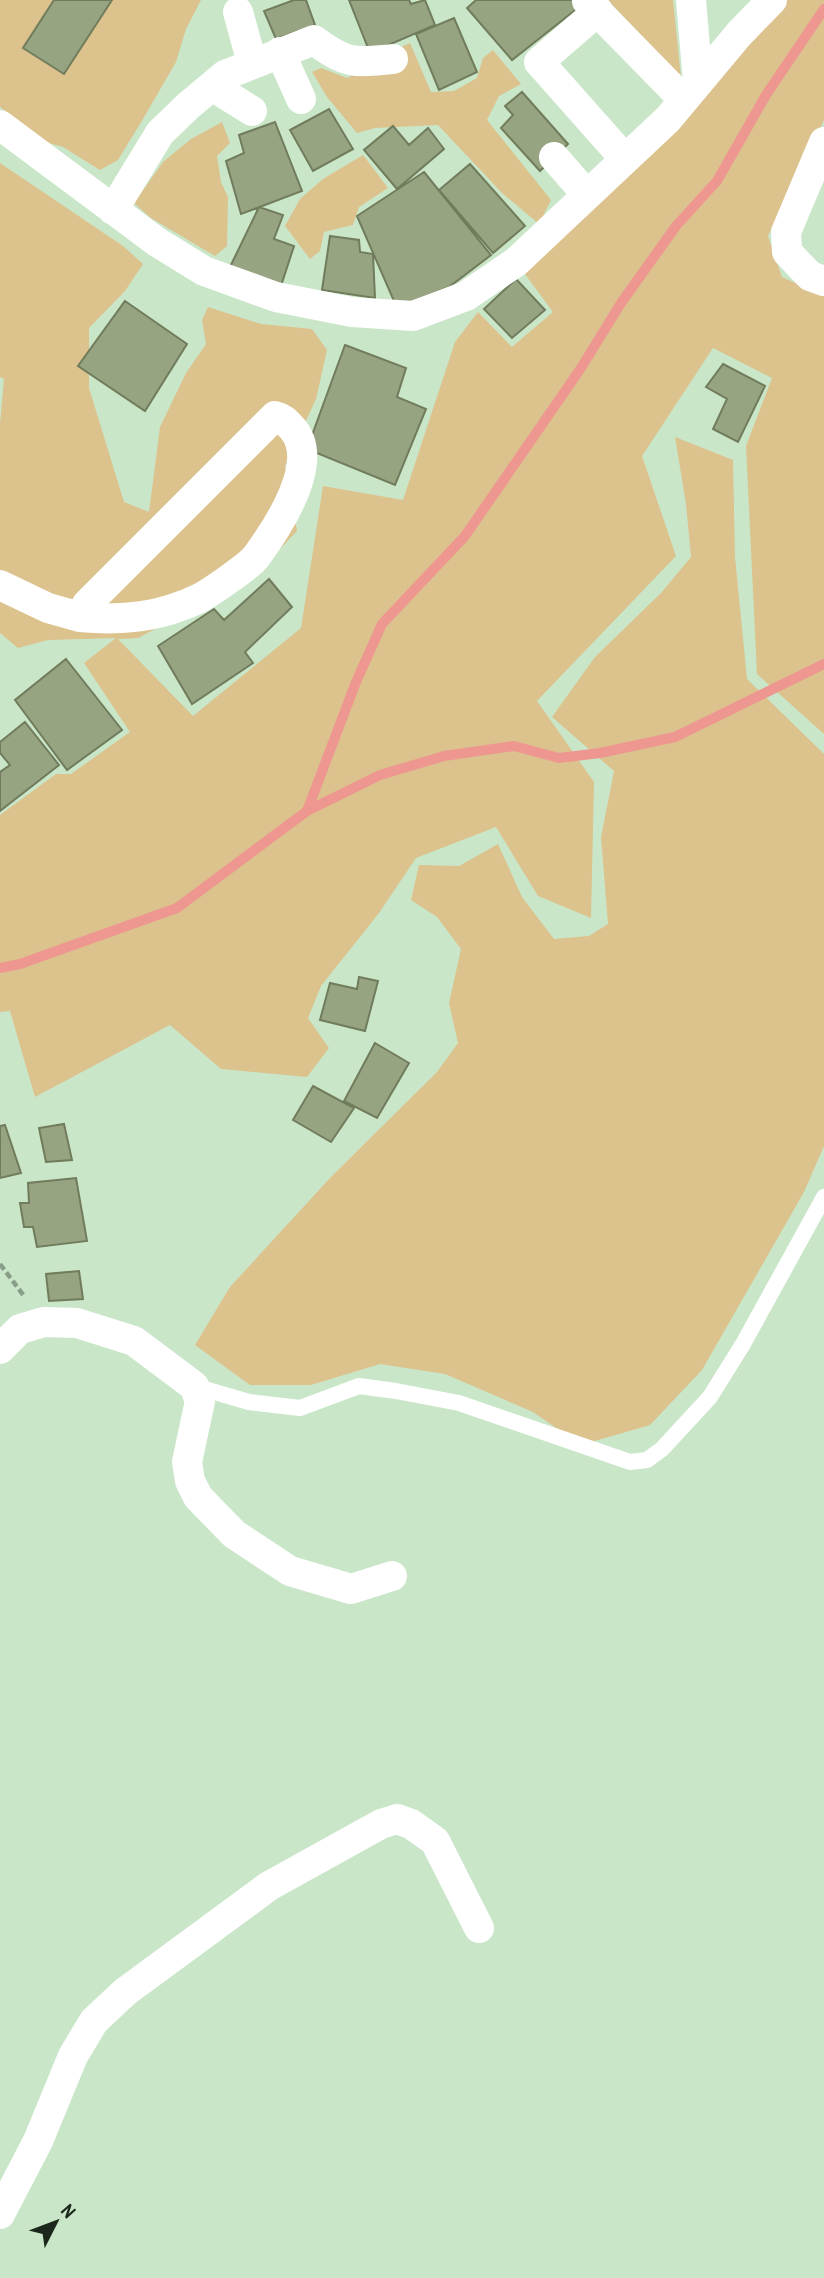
<svg xmlns="http://www.w3.org/2000/svg" width="824" height="2278" font-family="'Archivo Narrow',sans-serif">
<style>
.green{fill:#dcc28c}
.lines{fill:none;stroke-linecap:round;stroke-linejoin:round}
.stream{stroke:#ee9791;stroke-width:10}
.building{fill:#97a482;stroke:#707c5b;stroke-width:2}
.path{stroke:#899e88;stroke-width:4.5;stroke-dasharray:7 3.5;stroke-linecap:butt}
.service{stroke:#fff;stroke-width:16}
.minor{stroke:#fff;stroke-width:30}
</style>
<rect width="100%" height="100%" fill="#cae6c9"/>
<path class="green" d="M0 0H201L186 29 176 62 143 119 118 160 100 170 63 147 45 142 0 107Z
M608 0H673L681 78Z
M772 0H824V120L768 236 782 277 824 296V734L757 674 746 446 772 378 713 348 642 456 676 556 537 701 594 782 591 918 538 896 496 827 416 858 379 913 321 986 308 1018 329 1048 307 1077 221 1069 170 1025 35 1097 10 1011 0 1012V815L56 774H71L130 732 84 663 116 638 48 640 18 648 0 633V424L4 379 0 377V163L123 246 143 264 125 291 89 328V388L124 502 149 512 160 427 186 373 206 344 202 320 208 307 261 324 312 329 327 350 316 399 285 466 297 531 253 577 138 638 118 639 193 716 301 628 323 486 403 500 455 342 478 312 512 347 553 312 516 262Z
M410 43 431 92 454 91 477 78 483 58 493 50 521 84 499 96 487 120 551 200 539 224 502 193 438 125 375 128 357 133 327 97 312 72 321 68 347 78C370 69 387 52 410 43Z
M222 122 230 143 217 156 221 182 228 197 227 246 215 256 151 218 134 203 163 162 191 139Z
M363 155 388 188 359 207 353 225 324 232 320 251 310 259 285 226 300 199 323 179Z
M675 437 733 460 735 557 747 679 824 754V1146L804 1192 702 1370 650 1425 581 1445 533 1412 445 1374 380 1364 311 1385H250L195 1345 230 1287 330 1178 437 1072 458 1043 449 1003 461 949 437 917 411 900 419 865 459 866 498 844 522 897 554 939 589 936 608 924 601 837 614 771 552 717 595 657 661 593 691 557 686 504Z"/>
<g class="lines">
<path class="stream" d="M307 811 356 682 382 624 465 536 581 368 621 303 676 226 717 181 766 95 824 9
M0 968 20 964 177 908 307 811 380 775 444 756 514 746 559 758 600 753 675 737 824 664"/>
</g>
<path class="building" d="M54 0H112L64 74 23 48Z
M294 0H306L315 25 276 39 264 11Z
M349 0H409L411 4 425 0 435 25 370 53Z
M476 0H588L512 60 467 8Z
M454 18 477 72 439 90 416 34Z
M522 92 568 144 540 171 501 128 513 115 505 106Z
M329 109 353 149 313 171 290 130Z
M275 122 302 191 241 214 226 161 244 153 239 135Z
M393 126 409 145 428 128 444 149 397 189 364 150Z
M470 164 525 226 493 253 439 190Z
M424 172 491 255 449 287 397 308 357 216Z
M259 207 283 215 274 239 294 246 281 286 229 269Z
M330 236 359 240 360 252 373 254 375 298 322 290Z
M516 279 545 310 512 338 484 309Z
M125 301 187 344 145 411 78 366Z
M345 345 406 368 397 397 426 409 395 485 307 449Z
M723 364 765 386 738 442 713 429 727 399 706 387Z
M269 579 292 607 245 652 253 663 192 704 158 646 214 609 224 620Z
M66 659 122 730 67 770 15 700Z
M25 722 59 765 0 811V772L10 765 0 753V742Z
M359 977 378 981 365 1031 320 1020 330 983 357 989Z
M375 1043 409 1063 377 1118 344 1101Z
M313 1086 354 1108 331 1142 293 1120Z
M64 1124 72 1160 46 1162 39 1128Z
M5 1125 21 1173 0 1178V1126Z
M76 1178 87 1241 37 1247 33 1227H24L20 1203H29L28 1183Z
M79 1271 83 1299 49 1301 46 1274Z"/>
<g class="lines">
<path class="path" d="M0 1264 24 1296"/>
<path class="service" d="M194 1386 249 1402 300 1408 359 1386 396 1391 459 1403 630 1462 647 1460 662 1449 710 1397 743 1344 824 1197"/>
<path class="minor" d="M691 0 698 82
M587 1 683 99
M598 11 539 62 625 159
M238 12 252 63
M280 52 301 99
M212 86 252 111
M0 125 157 242 204 271 276 297 352 312 413 316 466 296 516 262 668 119 739 34 772 0
M824 142 786 232 787 252 810 276 824 281
M554 157 587 195
M113 210 160 133 188 106 225 75 314 40C346 64 354 63 393 59
M0 585 48 608 80 617 87 604 275 416C283 418 286 422 292 428 322 461 278 527 256 557 249 566 211 592 200 598 161 617 123 621 80 617
M0 1349 20 1329 44 1322 77 1323 134 1341 194 1386 200 1401 187 1462 190 1481 198 1497 234 1534 290 1571 351 1589 392 1576
M0 2214 38 2141 73 2056 94 2021 125 1992 269 1886 381 1824 397 1819 411 1824 435 1841 479 1928"/>
</g>
<g transform="translate(56 2222) rotate(48)" stroke="#cae6c9" stroke-width="5" paint-order="stroke">
<path d="M0-5L12 26L0 18L-12 26Z" fill="#1c271c"/>
<text y="-10" font-size="19" font-weight="bold" text-anchor="middle" fill="#1c271c">N</text>
</g>
</svg>
